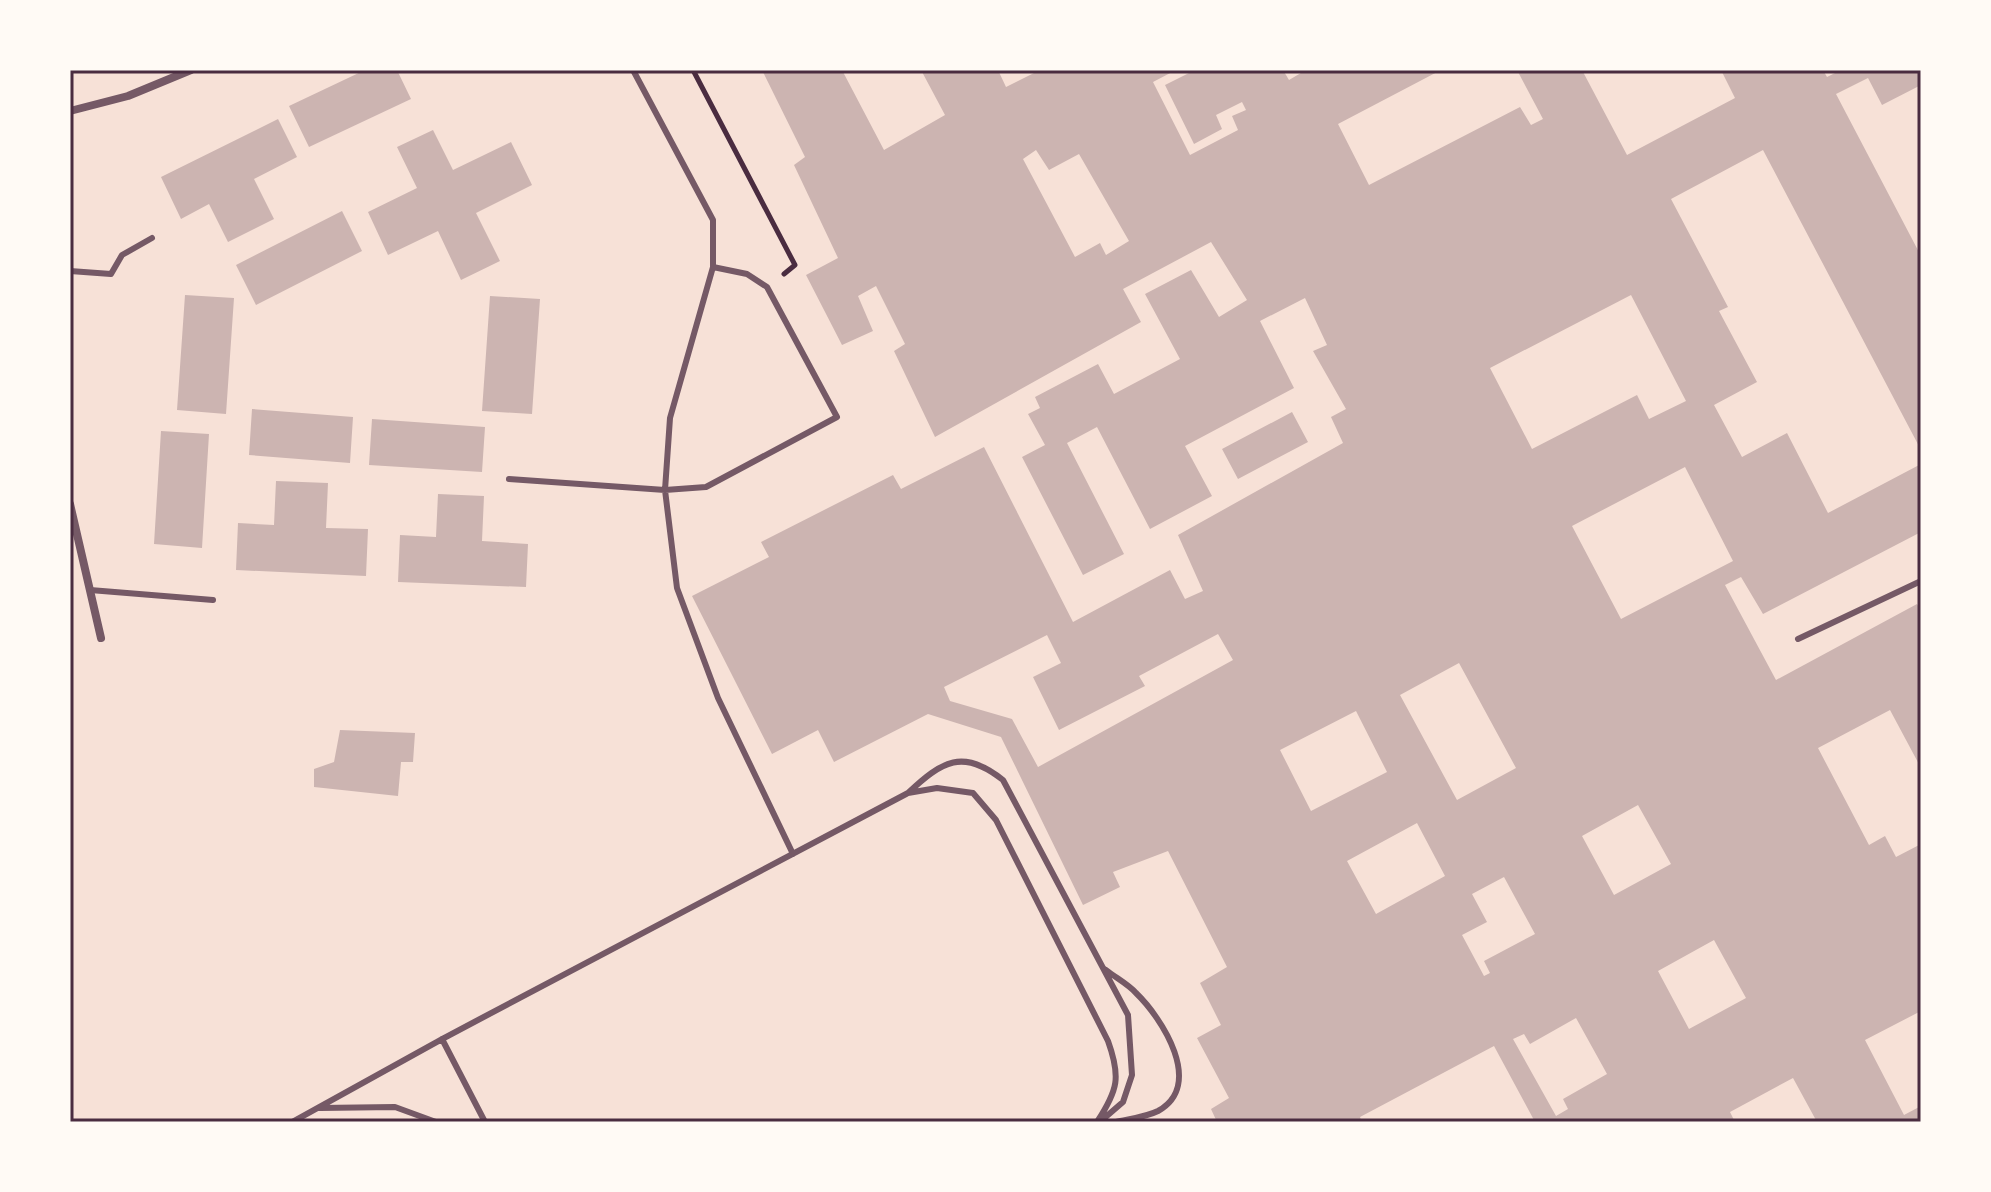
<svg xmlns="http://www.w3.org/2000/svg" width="1991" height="1192" font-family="Figtree,sans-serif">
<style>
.building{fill:#ccb4b1;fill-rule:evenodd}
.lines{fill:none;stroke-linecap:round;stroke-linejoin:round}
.path{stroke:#4a2c40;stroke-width:5}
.service{stroke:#755966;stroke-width:6}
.minor{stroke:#755966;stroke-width:8}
.neatline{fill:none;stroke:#4a2c40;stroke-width:3}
</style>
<rect width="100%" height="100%" fill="#f7e1d7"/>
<path class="building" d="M365 70H397L411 99 309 147 289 106Z
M762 70H842L884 150 945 115 921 70H998L1006 87 1040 70H1176L1153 82 1190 155 1238 130 1232 116 1246 110 1242 102 1216 115 1222 129 1194 144 1165 85 1195 70H1283L1289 80 1306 70H1441L1338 124 1369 185 1520 107 1531 125 1543 119 1517 70H1582L1627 155 1735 98 1721 70H1823L1827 77 1841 70H1921V85L1882 105 1868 78 1836 94 1921 256V450L1763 150 1671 199 1728 307 1719 311 1757 382 1714 405 1742 457 1787 433 1828 513 1921 464V532L1763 614 1741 577 1725 585 1776 680 1917 604 1921 611V768L1890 710 1818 748 1869 845 1885 836 1896 857 1921 844V1011L1865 1040 1904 1115 1921 1106V1122H1817L1793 1078 1730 1112 1735 1122H1535L1494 1046 1360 1117 1362 1122H1217L1211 1109 1229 1098 1197 1038 1221 1025 1200 983 1227 967 1168 851 1113 872 1120 887 1083 905 1001 737 928 714 834 762 818 730 772 754 692 596 769 557 761 542 893 475 901 489 984 447 1073 622 1170 570 1185 599 1203 591 1178 535 1343 443 1331 417 1346 409 1313 351 1327 345 1305 298 1260 321 1294 388 1185 446 1212 496 1150 529 1097 427 1067 443 1124 554 1083 575 1022 457 1045 445 1028 414 1040 408 1035 397 1098 364 1114 394 1180 359 1145 294 1191 270 1219 317 1247 300 1211 242 1123 289 1141 322 935 437 894 351 905 344 876 286 858 296 873 331 842 345 806 275 838 258 794 165 805 157ZM1036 150 1049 170 1079 154 1129 241 1106 255 1100 243 1075 257 1023 159ZM1631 295 1686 401 1649 419 1637 395 1532 449 1490 368ZM1685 467 1733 561 1621 619 1572 526ZM1218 634 1233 660 1038 767 1012 719 950 701 944 687 1047 635 1061 663 1033 677 1059 730 1145 686 1139 676ZM1459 663 1516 768 1457 800 1400 695ZM1356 711 1387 772 1311 811 1280 750ZM1638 805 1671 864 1614 895 1582 836ZM1417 823 1445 876 1376 914 1347 861ZM1504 877 1535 934 1484 961 1490 973 1484 976 1462 935 1487 922 1472 894ZM1714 940 1746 998 1689 1029 1658 971ZM1576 1018 1607 1074 1563 1099 1568 1109 1556 1116 1513 1039 1524 1034 1530 1044Z
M278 119 297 157 254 179 274 219 228 242 209 204 181 219 161 177Z
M433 130 453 170 511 142 532 185 476 213 500 261 461 280 438 231 388 255 368 212 417 188 397 147Z
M342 211 362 251 256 305 236 265Z
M185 295 234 298 226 414 177 410Z
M490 296 540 299 532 414 482 411Z
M252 409 353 417 350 463 249 455Z
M1292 412 1308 442 1238 479 1222 449Z
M372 419 485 427 482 472 369 465Z
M161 431 209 434 202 548 154 544Z
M276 481 328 483 326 528 368 529 366 576 236 570 238 523 274 525Z
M438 494 484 496 482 541 528 544 526 587 398 582 400 535 436 537Z
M340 730 415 733 413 762H401L398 796 314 787V769L334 762Z"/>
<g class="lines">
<path class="path" d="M693 70 795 265 784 274"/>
<path class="service" d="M633 70 713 220V267L670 418 665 490 677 588 718 698 793 854
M70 271 111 274 122 255 152 238
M509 479 665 490 706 487 837 417 767 287 747 274 713 267
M90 590 213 600
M1798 639 1921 581
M908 793C942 761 963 748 1003 780L1128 1015 1132 1075 1123 1102 1101 1121
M1106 970C1116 978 1128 984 1136 993 1162 1018 1205 1085 1158 1111 1146 1117 1129 1119 1116 1122
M442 1039 485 1122
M320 1108 395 1107 436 1122
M292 1122 442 1039 908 793 937 788 973 793 996 820 1108 1041C1121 1077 1118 1090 1097 1122"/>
<path class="minor" d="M70 111 128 96 191 70
M70 504 101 638"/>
</g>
<rect width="1991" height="1192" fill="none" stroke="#fffaf5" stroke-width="144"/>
<rect x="72" y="72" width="1847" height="1048" class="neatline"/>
</svg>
